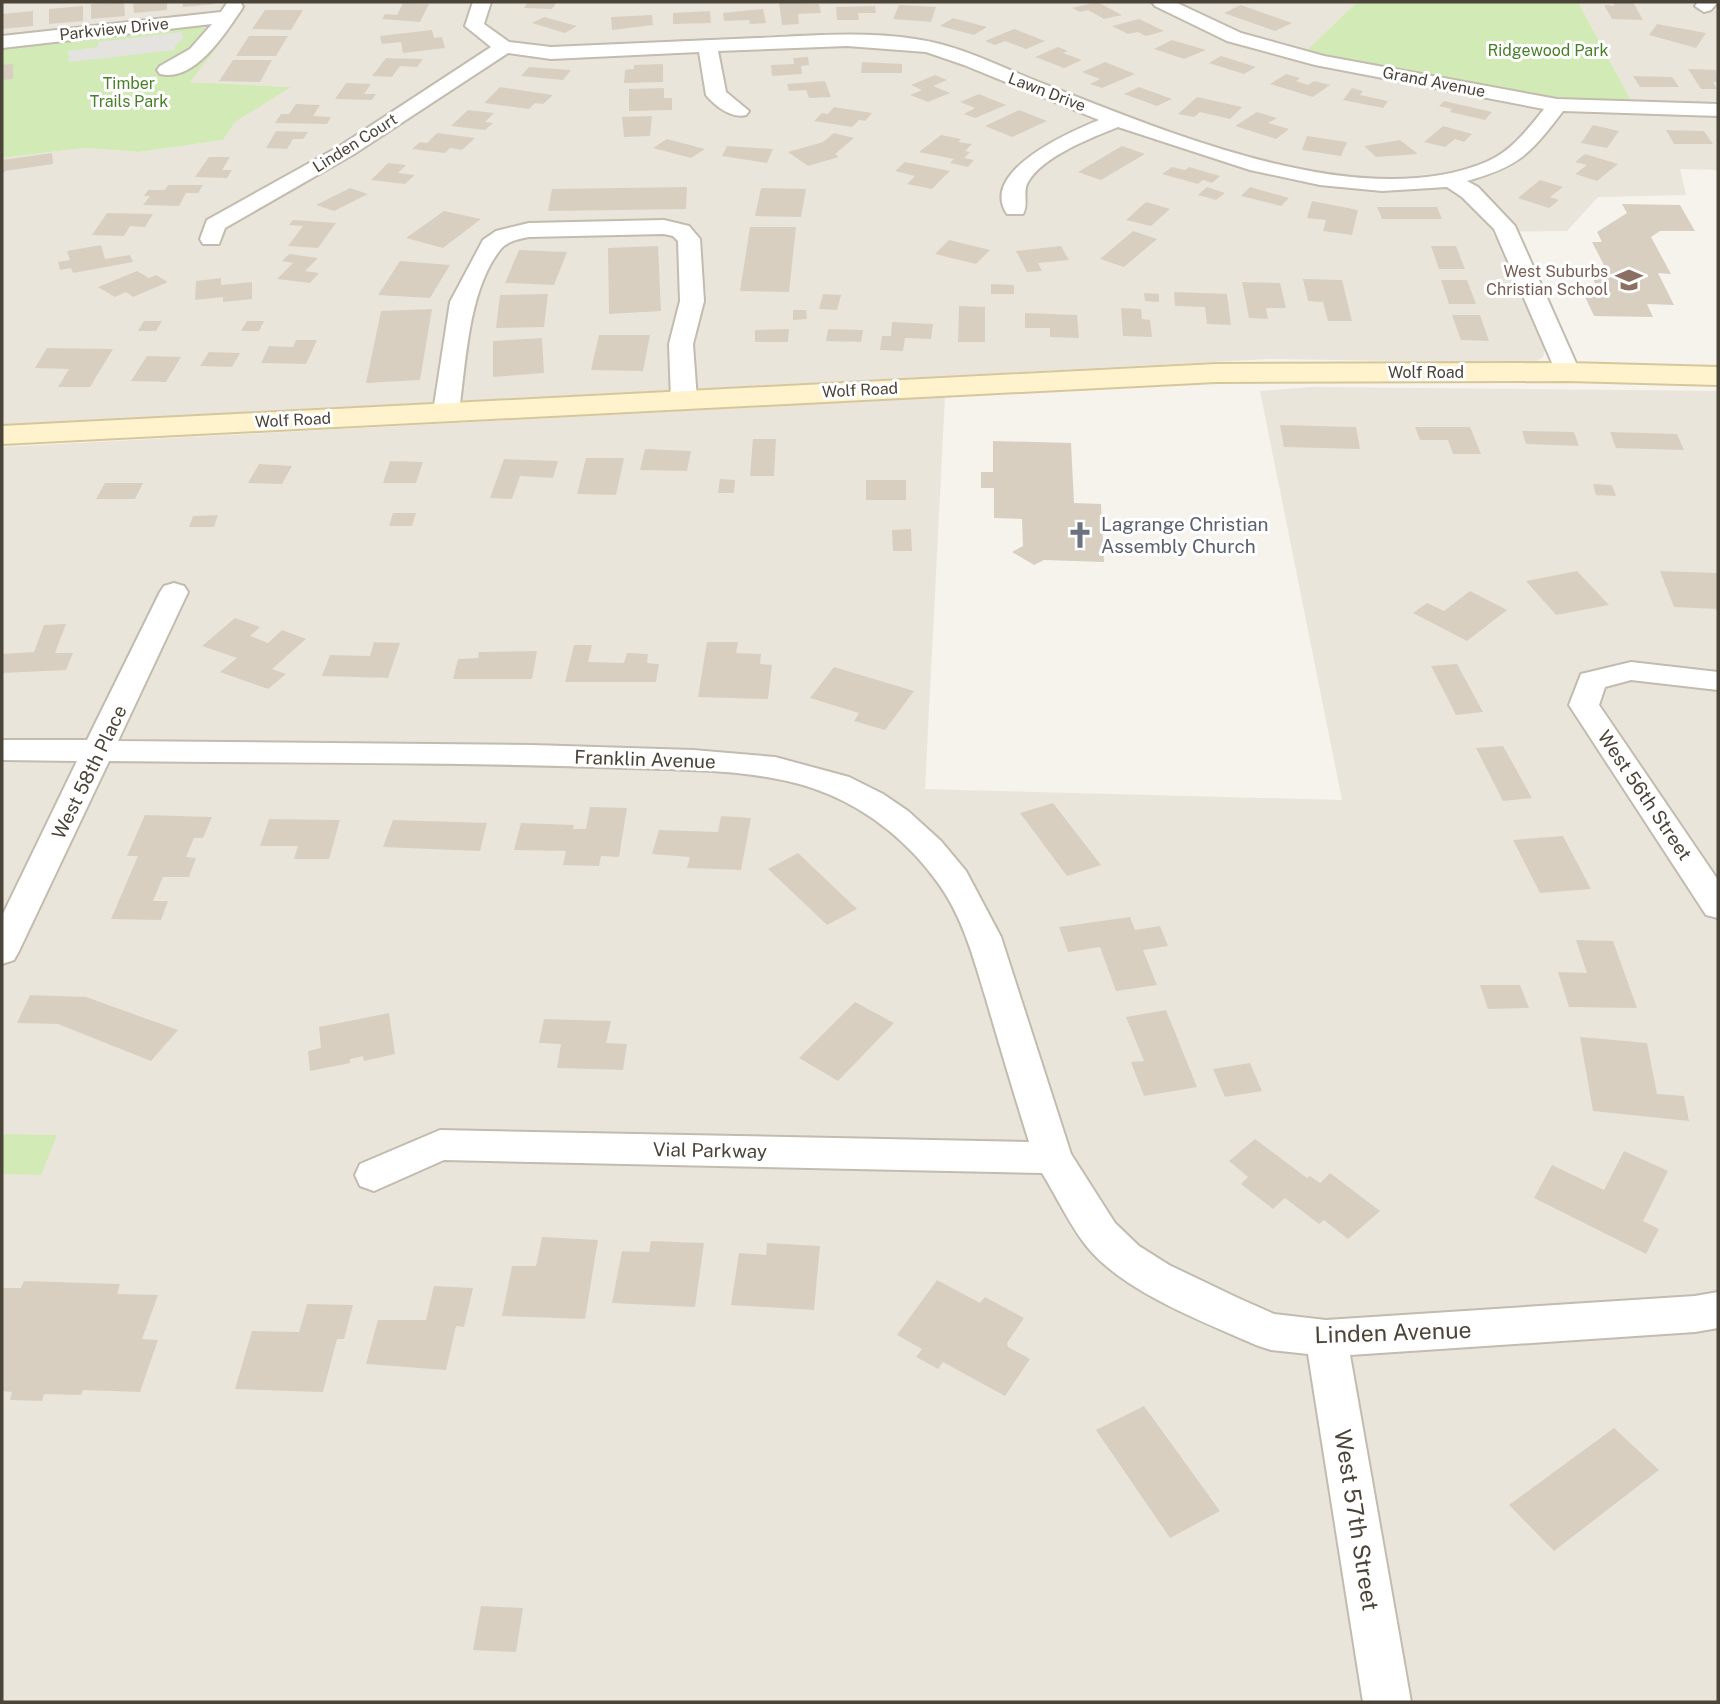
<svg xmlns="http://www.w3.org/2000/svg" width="1720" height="1704" font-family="'Public Sans',sans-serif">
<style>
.residential{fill:#eae5da}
.green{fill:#d2eab5}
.parking{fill:#e5e3e0}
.building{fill:#d8cfc1}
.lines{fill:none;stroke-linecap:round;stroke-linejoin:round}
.street-casing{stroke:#c2bbae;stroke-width:4}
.secondary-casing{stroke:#d6c79b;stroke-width:4}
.street{fill:#fff;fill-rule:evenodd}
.secondary{fill:#fff3cd;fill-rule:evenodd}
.labels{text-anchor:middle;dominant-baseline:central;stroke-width:6;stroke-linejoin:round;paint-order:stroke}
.far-street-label{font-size:16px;fill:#4b4439;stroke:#fff}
.far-park-label{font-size:16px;fill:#4a7f2a;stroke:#fff}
.far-education-label{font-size:16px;fill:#785e54;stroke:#fff;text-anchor:end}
.worship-label{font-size:19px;fill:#5b616d;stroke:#fff;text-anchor:start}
.street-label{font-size:19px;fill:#4b4439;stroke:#fff}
.near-street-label{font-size:23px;fill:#4b4439;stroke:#fff}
</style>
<rect width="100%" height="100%" fill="#f6f3ec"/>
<path class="residential" d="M2 2H1357L1306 51 1632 102 1578 2H1718V170L1680 169 1686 195 1598 197 1567 231 1492 232 1503 250 1545 348 1543 357 1533 363 1269 359 2 425V158L84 148 139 152 223 140 235 122 290 87 190 82 226 34 198 26 2 46Z
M1311 387 1718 391V1702H2V447L945 397 925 789 1342 800 1260 391Z"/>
<path class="green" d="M1357 2H1578L1632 102 1544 97 1305 52Z
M194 25 227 34 190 82 291 87 235 122 223 140 139 152 84 148 2 158V46Z
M2 1134 57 1135 41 1175 2 1174Z"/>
<path class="parking" d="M182 32 183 38 175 46V50L69 62 68 51 98 47V42Z"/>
<path class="building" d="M124 2 125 16 91 19V4Z
M133 2H167V10L134 13Z
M182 2H215V4L183 7Z
M528 2H557L552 9 524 8Z
M779 2 819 4 821 13 798 14 799 24 782 25Z
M1097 2 1122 15 1104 19 1088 10 1080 12 1072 8Z
M1612 2H1633L1643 20 1612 19 1604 5 1615 6Z
M403 3 429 4 420 22 382 19 385 14 397 15Z
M899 5 936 7 931 22 893 19Z
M1241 5 1292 23 1275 31 1224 13Z
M83 6V21L49 24V9Z
M875 6 876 13H858L859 20H837L836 7Z
M763 9 766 23 750 24 749 20 724 21 723 13Z
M265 10H303L291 30 252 29Z
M33 11V26L2 29V14Z
M710 11 711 23 673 24V13Z
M652 15 653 25 612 30 611 17Z
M544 17 577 26 565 33 532 23Z
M953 18 987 27 974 35 940 26Z
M1139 19 1164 31 1146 36 1138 32 1128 34 1112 26Z
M1657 24 1706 33 1696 48 1649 35Z
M1014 29 1045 41 1026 49 1005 41 995 45 985 41Z
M432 30 434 38 442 37 445 48 403 53 401 42 382 44 380 36Z
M249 36H288L276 56H236Z
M1172 40 1206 50 1184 59 1154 49Z
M1058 47 1068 51 1063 53 1082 60 1064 68 1035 57Z
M1221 56 1256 67 1244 74 1209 63Z
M808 57 809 65 801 66 802 74 772 76 771 65 794 64 793 58Z
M386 58 423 59 417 67 400 66 392 77 372 76Z
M233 60H272L260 82 219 81Z
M862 62 902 64V73H861Z
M1105 62 1135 74 1102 88 1090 84 1100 79 1082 72Z
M13 64V79L2 80V65Z
M663 64V82L624 83 625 70 634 69V65Z
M529 67 571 70 563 80 521 76Z
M1688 69 1716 70 1718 82H1713L1717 89H1701Z
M1286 74 1300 78 1296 81 1308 85 1314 81 1330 85 1313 97 1270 84Z
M935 75 947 80 933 86 950 93 928 102 910 95 922 90 911 85Z
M1633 76 1672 77 1679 87H1640Z
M825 81 831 97 809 98 806 90 789 91 787 84Z
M346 83 371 84 364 94H376L372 100 335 99Z
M500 87 553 95 543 104 535 103 529 109 484 103Z
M1139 87 1172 99 1157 106 1124 94Z
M664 88V98H672V110L629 111V89Z
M1352 88 1363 91 1360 95 1388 101 1383 108 1343 100Z
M979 94 1006 105 975 118 964 114 975 108 960 102Z
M1197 97 1242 107 1230 119 1200 112 1194 117 1178 114Z
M1444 101 1492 112 1485 120 1450 112 1452 109 1439 106Z
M296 104 320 105 313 116 331 117 327 124 275 123 281 114H289Z
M834 107 872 113 865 121 859 120 852 127 814 121 822 113 828 114Z
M468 110 494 113 485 122 493 123 485 130 451 126Z
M1019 110 1047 121 1012 137 985 126Z
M1257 112 1277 118 1268 123 1289 129 1276 139 1235 126Z
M652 116 650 136 624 137 622 117Z
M1593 125 1619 131 1607 148 1581 143Z
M1443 126 1472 134 1464 142 1455 139 1445 147 1424 142Z
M1666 130 1704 131 1713 144H1674Z
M276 131 308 132 303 139H293L287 149 266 148Z
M437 133 475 138 462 150 450 148 445 153 412 149 420 142 427 143Z
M834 133 854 138 835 154 839 157 808 166 788 152 823 142Z
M941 135 961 139 958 142 972 144 965 151 970 152 964 158 974 160 968 167 950 163 954 159 919 152Z
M1307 136 1347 142 1341 156 1302 150Z
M667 139 705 149 691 158 653 148Z
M1400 140 1418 154 1376 157 1364 146Z
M727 146 773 149 767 163 722 156Z
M1122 146 1145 154 1101 180 1078 172Z
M52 153 53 164 5 171 2 175V160Z
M1585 154 1618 164 1597 181 1575 174 1587 165 1575 162Z
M209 157H230L222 170H232L227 178 195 177Z
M905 162 950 171 932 189 907 184 915 176 895 171Z
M388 163 406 165 398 173 415 175 405 184 371 180Z
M1172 167 1185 170 1189 167 1220 176 1212 183 1203 180 1198 184 1162 174Z
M1540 180 1563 187 1550 197 1559 200 1549 208 1518 198Z
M168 185H203L198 193H186L179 206 143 205 150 196H144L148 190H165Z
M687 187 686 209 548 211 552 189Z
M1207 187 1225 193 1216 200 1198 195Z
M1250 187 1289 198 1281 206 1241 196Z
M350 188 368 194 334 211 316 205Z
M761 188 806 189 801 217 755 216Z
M1312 201 1358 210 1352 235 1323 231 1326 220 1307 218Z
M1146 202 1170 209 1151 226 1126 220Z
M1622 204 1680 205 1695 231H1660L1651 237 1671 274 1658 273 1674 305 1647 304 1653 317 1594 316 1579 284 1596 285 1589 270 1607 271 1592 242H1602L1597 232 1627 213Z
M1377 207H1437L1442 219H1382Z
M444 211 481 219 443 248 406 238Z
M107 213 153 214 145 227 130 226 124 236 92 235Z
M293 220 336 223 318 248 288 246 303 226 289 225Z
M750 227H796L789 292 740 291Z
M1133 231 1157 239 1124 267 1100 259Z
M949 240 990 250 976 264 935 254Z
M101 245 105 259 130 255 133 262 73 273 71 268 60 270 58 262 70 260 67 251Z
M658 246 661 311 609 314 608 248Z
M1061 246 1069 260 1038 263 1042 271 1027 272 1016 251Z
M1431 246H1456L1465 269H1439Z
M519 250 567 252 554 285 505 283Z
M289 254 318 258 305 271 319 273 310 283 277 279 293 263 282 261Z
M400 261 450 265 430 298 378 295Z
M137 271 149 278 156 275 168 282 133 297 126 292 115 297 98 287Z
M221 278V285L252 282V299L223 302V297L195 300 196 281Z
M1303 279 1342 280 1352 321H1328L1323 302 1308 301Z
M1441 280H1467L1476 304H1449Z
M1242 282 1280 283 1286 308H1266L1268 319 1249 318Z
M991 284 1014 285V294H991Z
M1174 292 1227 294 1231 325 1207 324 1205 307 1175 306Z
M1144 293 1159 294V302L1145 301Z
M548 294 544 327 496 328 500 295Z
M823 294 841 295 837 310 819 309Z
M959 306 985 307V342H958Z
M1121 308 1141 309 1142 319 1150 320 1152 337 1123 336Z
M432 309 420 380 366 383 381 311Z
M793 310H806L807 319 793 320Z
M1025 313 1077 315 1079 338 1050 337V328H1025Z
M1452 315H1480L1489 341 1461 340Z
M144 321H162L156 331H138Z
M247 321H264L259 331H241Z
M892 322 933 324 931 339 905 338 903 351 880 350 882 336H891Z
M789 329 788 342H755V330Z
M828 329 863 330 861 342 826 341Z
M599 335H650L643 371 591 370Z
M542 338 544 373 493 377V341Z
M296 340H317L306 364 261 363 269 346 293 347Z
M47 348 113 349 90 387H58L69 369 35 368Z
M209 352 240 353 232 367 200 366Z
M147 356 181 357 166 382 131 381Z
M1280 425 1356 427 1360 449 1284 447Z
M1415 427H1470L1481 454H1453L1448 440H1420Z
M1522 431 1574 432 1579 446 1526 444Z
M1610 432 1677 434 1684 450 1616 448Z
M753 439H776L774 476H750Z
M993 441 1071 443 1074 503 1101 504 1104 562 1044 560 1034 565 1012 552 1023 546 1022 519 994 518V488H981V472H993Z
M645 449 691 451 687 471 640 470Z
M586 458H624L616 495 577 494Z
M504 459 558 461 553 478 520 476 512 499 490 498Z
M390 461 423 462 416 483H383Z
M259 464 292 466 282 484 248 483Z
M720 479 735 480 734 493H718Z
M866 480H906V500H866Z
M105 483H143L135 499H96Z
M1593 484 1612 485 1616 496 1596 495Z
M393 513H416L412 526H389Z
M218 515 214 527H189L193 516Z
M911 529 912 551H893L892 530Z
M1577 571 1609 605 1556 615 1526 581Z
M1660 571 1717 573 1718 609 1674 607Z
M1470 591 1507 610 1467 641 1413 613 1427 603 1444 611Z
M235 618 260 627 250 636 268 643 282 630 306 639 272 669 286 674 268 689 220 672 237 658 202 646Z
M66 624 55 653H73L66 670 2 673V654L34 652 44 625Z
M374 642 400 643 388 678 322 676 330 655 370 656Z
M707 642H738L736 653 761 654 760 664 772 665 768 699 698 697Z
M574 645H592L588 662 624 663 627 653 648 654 647 663 659 664 656 682H565Z
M537 651 532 679H453L458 659 478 658 479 652Z
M1457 664 1483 712 1456 715 1431 666Z
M834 667 914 691 885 730 854 721 859 713 810 698Z
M1503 746 1532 798 1503 801 1476 748Z
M1053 803 1101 865 1067 876 1020 813Z
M590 807 627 808 619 857 601 856 599 866 563 865 566 851 514 850 521 823 574 825 573 829H586Z
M145 815 212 817 203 838H194L186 857 196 858 189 877H163L153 901H168L161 920 111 919 138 856H127Z
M721 816 751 818 741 870 687 868 690 857 652 854 659 830 718 832Z
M269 819 340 820 329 859H294L298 846H260Z
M393 820 487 823 480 851 383 847Z
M1563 836 1591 889 1540 893 1513 840Z
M798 853 857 909 827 925 768 869Z
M1130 917 1135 930 1160 926 1168 946 1143 950 1157 985 1116 991 1100 947 1068 952 1059 927Z
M1576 940 1613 941 1637 1008 1569 1007 1558 972 1587 973Z
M1480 985H1520L1529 1008 1488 1009Z
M30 995 86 997 178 1030 151 1061 58 1024 17 1023Z
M855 1002 894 1023 838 1081 799 1058Z
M1166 1010 1197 1087 1144 1096 1131 1062 1144 1061 1126 1017Z
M389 1013 395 1054 364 1061 363 1056 350 1059V1063L310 1071 308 1051 321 1048 319 1027Z
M544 1019 611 1021 606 1043 627 1044 623 1070 557 1068 561 1044 539 1043Z
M1580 1037 1647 1043 1657 1094 1684 1096 1689 1121 1593 1111Z
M1250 1063 1262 1091 1225 1097 1213 1069Z
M1255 1139 1307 1178 1310 1176 1320 1183 1330 1173 1380 1211 1348 1239 1324 1220 1319 1224 1285 1198 1273 1209 1241 1184 1248 1177 1229 1161Z
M1624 1151 1668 1171 1643 1221 1659 1229 1646 1254 1534 1198 1552 1165 1604 1190Z
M542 1237 598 1240 585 1319 502 1316 512 1266H536Z
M651 1241 704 1243 695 1307 612 1303 622 1251 649 1252Z
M767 1243 820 1246 814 1310 731 1305 739 1253 766 1255Z
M937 1280 980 1303 985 1297 1024 1318 1007 1343 1008 1347 1030 1359 1005 1396 943 1362 938 1369 916 1357 922 1349 897 1335Z
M24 1281 120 1284 117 1294 158 1295 142 1339 158 1340 140 1392 83 1390 81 1395 44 1394 42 1401 10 1400 12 1392 2 1391V1288H21Z
M434 1286 473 1288 464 1327 456 1326 446 1370 366 1364 378 1320H426Z
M307 1304 353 1305 344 1339H337L323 1392 235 1389 252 1331 299 1332Z
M1144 1406 1220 1511 1170 1538 1096 1430Z
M1614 1428 1659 1470 1554 1551 1509 1505Z
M481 1606 523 1608 516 1652 473 1650Z"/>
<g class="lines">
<defs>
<path id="street" d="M233 2 241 3 243 7C227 31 195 83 160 74L157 70 160 66 190 49 212 24 2 48V36L221 12 227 3Z
M473 2H491L484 24 509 42 551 47C620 44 688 41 757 38 809 36 862 31 915 39 959 45 998 66 1039 82 1160 129 1358 216 1486 162 1511 152 1528 129 1544 109L1315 65 1227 41 1155 6 1152 2H1175L1241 33 1324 56 1557 99 1718 104V116L1563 111C1530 154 1520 166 1467 181L1478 187 1515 226 1580 372 1577 377 1568 379 1559 377 1556 372 1494 229 1462 197 1447 187 1382 191 1320 185 1250 170 1118 127C1091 138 1043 156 1028 182 1022 192 1029 204 1023 214H1007C978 171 1072 131 1099 120L964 65 926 52 847 46 718 51 726 92 749 111 746 115C732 119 715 106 706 95L699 52 551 59 508 53 354 154 225 228 219 244H203L200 239 207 220 340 146 491 47 465 26Z
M1698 2H1718L1711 10 1704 12 1695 6Z
M664 220 689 226 700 239 704 301 693 344 697 400 693 405 684 408 675 405 671 400 669 344 680 301 678 241 673 236 664 234 529 237C519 239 507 241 500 250 468 291 466 362 459 412L455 417 446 420 437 417 433 412 450 302 483 240 496 231 529 223Z
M174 583 184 586 188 592 118 741 532 745 693 750 775 757 849 777 883 794 908 811 941 841 966 871 1001 937 1071 1154 1115 1223 1139 1246 1169 1265 1238 1298 1274 1314 1326 1320 1695 1296 1718 1292V1328L1695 1332 1350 1355 1411 1702H1363L1308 1354 1271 1350 1256 1345C1202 1321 1126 1293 1088 1248 1070 1226 1057 1197 1042 1173L444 1160 374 1191 360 1186 355 1175 360 1164 440 1130 1029 1142C1014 1094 1000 1047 986 999 974 960 963 917 938 883 911 845 872 812 828 794 763 766 667 770 596 767 434 762 271 763 109 761L19 951 14 960 2 964V916L77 761 2 760V740H87L160 592 164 586Z
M1631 662 1718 672V690L1631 680 1605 687 1599 705 1718 880V918L1706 915 1569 705 1581 674Z"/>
<path id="secondary" d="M1568 363 1718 367V385L1568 381 1216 382 2 444V426L1216 364Z"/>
</defs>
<use href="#street" class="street-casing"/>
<use href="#secondary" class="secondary-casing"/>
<use href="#street" class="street"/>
<use href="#secondary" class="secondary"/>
</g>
<defs>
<symbol id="school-bare" viewBox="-9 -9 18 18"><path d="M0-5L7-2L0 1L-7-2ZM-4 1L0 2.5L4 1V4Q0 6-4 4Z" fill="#8d6e63" stroke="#fff" stroke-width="2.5" paint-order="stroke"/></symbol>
<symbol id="church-bare" viewBox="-9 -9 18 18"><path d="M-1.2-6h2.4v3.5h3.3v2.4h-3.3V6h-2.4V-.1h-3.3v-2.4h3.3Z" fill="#6b7280" stroke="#fff" stroke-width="2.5" paint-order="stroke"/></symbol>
</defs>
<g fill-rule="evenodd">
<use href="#school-bare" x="1610" y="261" width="38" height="38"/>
<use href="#church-bare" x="1061" y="516" width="38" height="38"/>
</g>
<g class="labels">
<g class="far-street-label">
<text transform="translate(114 29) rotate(-6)">Parkview Drive</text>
<text transform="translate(1434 82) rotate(11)">Grand Avenue</text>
<text transform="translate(1047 92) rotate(21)">Lawn Drive</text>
<text transform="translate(355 143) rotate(-32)">Linden Court</text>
<text x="1426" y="372">Wolf Road</text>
<text transform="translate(860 390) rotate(-3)">Wolf Road</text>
<text transform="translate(293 420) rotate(-3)">Wolf Road</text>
</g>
<g class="far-park-label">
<text x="1548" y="50">Ridgewood Park</text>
<text x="129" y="83">Timber<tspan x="129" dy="18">Trails Park</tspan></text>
</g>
<g class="far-education-label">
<text x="1608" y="271">West Suburbs<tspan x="1608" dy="18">Christian School</tspan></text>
</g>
<g class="worship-label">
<text x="1101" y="524">Lagrange Christian<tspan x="1101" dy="22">Assembly Church</tspan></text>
</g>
<g class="street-label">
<text transform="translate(645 759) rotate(2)">Franklin Avenue</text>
<text transform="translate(89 772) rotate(-64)">West 58th Place</text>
<text transform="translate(1645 795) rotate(56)">West 56th Street</text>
<text transform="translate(710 1150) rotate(1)">Vial Parkway</text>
</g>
<g class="near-street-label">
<text transform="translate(1393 1332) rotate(-2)">Linden Avenue</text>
<text transform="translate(1357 1520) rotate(81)">West 57th Street</text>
</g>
</g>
<rect width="1720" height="1704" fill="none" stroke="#4b4439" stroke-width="7"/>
</svg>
